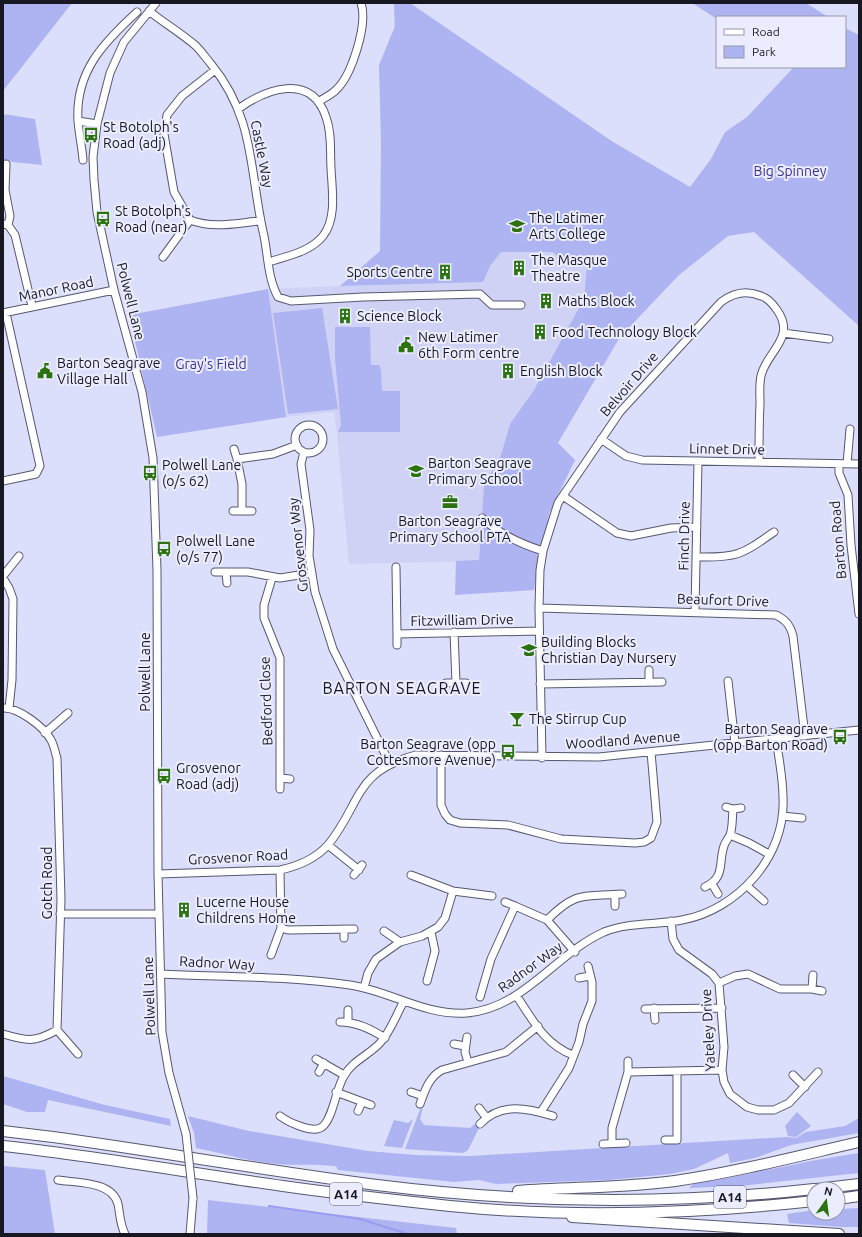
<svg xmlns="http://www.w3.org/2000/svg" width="862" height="1237" font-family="Ubuntu,sans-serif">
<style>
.built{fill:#cfd2f5}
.green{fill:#aeb3f2}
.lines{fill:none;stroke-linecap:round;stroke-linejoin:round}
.stream{stroke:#999ded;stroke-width:2}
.minor-casing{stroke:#56586f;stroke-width:9}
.highway-casing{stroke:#56586f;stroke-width:12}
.minor{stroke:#fff;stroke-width:7}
.highway{stroke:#fff;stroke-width:10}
.minor-bridge-casing{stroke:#56586f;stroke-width:9;stroke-linecap:butt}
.minor-bridge{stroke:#fff;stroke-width:7}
.labels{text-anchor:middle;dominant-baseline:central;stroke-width:4;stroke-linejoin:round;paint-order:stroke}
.shield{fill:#ebedfe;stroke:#575864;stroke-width:1}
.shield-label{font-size:13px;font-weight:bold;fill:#171822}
.poi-label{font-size:14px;fill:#171822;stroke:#ebedfe;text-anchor:start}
.street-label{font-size:14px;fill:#171822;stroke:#ebedfe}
.park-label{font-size:14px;fill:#3a328e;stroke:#ebedfe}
.quarter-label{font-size:16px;letter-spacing:1px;fill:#171822;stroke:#ebedfe}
</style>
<rect width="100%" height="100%" fill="#dcdffb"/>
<path class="built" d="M394 3H410L613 142 690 187 587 266 585 299 534 390 510 424 501 455 484 485 479 561 349 564 337 434 334 412 286 417 268 289 394 284Z"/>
<path class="green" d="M3 3H72L3 91Z
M394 3H410L613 142 690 187 711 159 725 132 747 117 794 67H845V28L859 35V326L754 232 728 236 679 275 620 337 558 443 575 460 549 514 543 551 539 555 534 590 455 595 456 561 479 560 484 485 501 455 510 424 534 390 584 299 587 266 560 259 553 252H501L490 266 483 282 340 286 380 251 381 143 379 65 395 26Z
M692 3H806L828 17H717V19Z
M3 114 35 119 42 165 3 161Z
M268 289 286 417 157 437 129 315Z
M322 308 338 409 288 414 273 313Z
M335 327H370L371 365H379L381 370 382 391H400V432H338L341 425 335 358Z
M3 1076 105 1105 170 1119 171 1126 48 1100 45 1112H27L3 1104Z
M421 1107H423L420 1119 424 1125 470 1128 476 1123 480 1126 468 1150 463 1153 405 1149Z
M797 1112 811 1126 796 1137 788 1136 785 1126Z
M188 1116 249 1131 368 1151 415 1155 470 1156 786 1137 796 1138 806 1132 845 1126 859 1118V1133L791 1145 755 1158 730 1163 728 1153 694 1169 670 1174 609 1180 496 1184 479 1180 454 1182 338 1170 336 1166C313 1164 291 1166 268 1163 244 1160 220 1153 196 1148L194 1133Z
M413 1119 402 1148 384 1146 394 1120 408 1123Z
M859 1153V1173L740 1186 689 1188 695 1182 718 1180 816 1160Z
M3 1166 45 1170 55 1234H3Z
M208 1200 456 1228 457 1234H207Z
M859 1208V1227H841L789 1223 787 1214 814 1210V1213H838V1209Z"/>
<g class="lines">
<path class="stream" d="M269 1206 360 1219 408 1234"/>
<defs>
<path id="minor" d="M156 3 124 42 110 73 97 124 93 157 94 180 97 212 114 290 142 392 153 458 157 570 158 874 162 1032 169 1073 186 1134
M149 11C164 23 181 33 196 46 201 51 206 58 211 64 256 119 249 172 264 236 268 256 268 279 278 297L291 301 363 297 480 294 492 305H521
M215 70 182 96 167 115 164 134 174 192 190 220C214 229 236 223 260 221
M318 102C324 98 331 95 336 90 352 75 368 24 361 3
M238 109C266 89 311 72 326 117 332 133 330 151 331 168 332 190 337 218 323 236 310 252 287 256 269 262
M78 121 97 124
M83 160C82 147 79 134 78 121 75 72 103 43 137 12
M6 164 5 190 10 216 8 225
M3 224 8 225 15 235 32 306
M163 257 190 220
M3 313 114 290
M783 333 829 339
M295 439a14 14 0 1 1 28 0a14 14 0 1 1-28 0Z
M601 439 626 456 642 460 859 464
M234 449 237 459 273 454 297 445
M304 452 301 464 310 530 309 556 315 592 333 649 390 764
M237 459 242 484V511
M839 464V473L848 495 851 545 859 614
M847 464 850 429
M3 481 36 474 40 466 6 313
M563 496 617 533 631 536 671 528 697 527
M233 511H252
M482 518C499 534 521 544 543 551
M696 557C737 558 741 555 774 532
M396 567 397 634 539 631
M215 572H248L280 578 312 573
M226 573 227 583
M3 576 19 556
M3 578 9 588 13 599 12 680 9 708
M272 578 264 605V618L280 658V789
M539 608 776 615C786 620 790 625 793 636L805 736
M695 611 698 461
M397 634V645
M728 681 735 743
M649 682V670
M446 683H456L454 632
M456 683H466
M540 684 662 682
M3 708C18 707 44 727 51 740 54 745 55 752 57 758L61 899 57 1030C34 1043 27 1041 3 1034
M45 733 68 713
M441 755V805L445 814 450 820 460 823 508 825 561 839 635 843 644 842 651 838 657 822 651 752
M542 758 539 608 540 570 543 551 558 503 620 412 721 302C733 293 747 290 761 296 768 298 773 304 777 310 797 338 766 352 761 376 759 385 760 395 760 404 759 423 759 443 759 462
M280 778 290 779
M726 807 733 809 741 808
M782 816 802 818
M730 835 749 843 769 854
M328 845 359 870
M158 874 280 870C299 866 315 859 328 845 362 803 353 772 416 755L599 757 859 730
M354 875 362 865
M411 875 453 891
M712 884 718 894
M747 886 764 901
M705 887C726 877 718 863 724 846 725 842 728 839 730 835 733 827 732 818 733 809
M615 895V906
M505 902 515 906
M60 914H159
M547 920C577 890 584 897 622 894
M671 921 673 939 679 950 712 974 719 983 724 1047 722 1070 724 1082 730 1094 747 1107 758 1110H774L789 1103 818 1072
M281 928 288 930 354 929
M344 929V938
M384 931 400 942
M271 955 281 928 280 870
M161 974C224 977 288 976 350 985 390 991 425 1016 467 1013 524 1008 555 954 604 932 628 922 657 925 682 920 737 910 786 857 783 798 783 778 779 759 776 739
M579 978 590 976
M427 981 435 951 431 932
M719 983 735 976 748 974 780 989H812L822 991
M364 988 368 973 376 959 400 942 422 936 438 927 445 918 453 891 492 896
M812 989 813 975
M516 995C532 1019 545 1045 573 1055
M480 997 491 959 515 906 547 920 575 952
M654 1008 655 1020
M645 1009 722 1008
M340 1022C357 1022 371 1029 385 1038
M348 1022V1010
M57 1030 78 1054
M467 1037 465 1052 468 1062
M454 1044 465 1046
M316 1059 344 1075
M628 1061V1072
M319 1072 324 1063
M793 1075 805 1087
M336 1092 371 1105
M411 1092 423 1096
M420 1104C425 1090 429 1077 442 1070L506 1052 538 1026
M479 1108 486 1117
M358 1111 362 1102
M541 1112 569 1068 579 1042 583 1024 592 1001V982L588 966
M280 1116C288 1122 313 1134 322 1127 333 1119 336 1088 344 1076 352 1061 369 1055 380 1043 391 1031 396 1015 404 1001
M480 1124C501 1102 527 1108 553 1116
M665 1140H677V1072
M612 1142V1128L628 1072 722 1070
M603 1144 626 1143
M58 1180C77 1183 112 1181 118 1204 120 1214 120 1225 125 1234
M190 1234 193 1198"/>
<path id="highway" d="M3 1131 53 1137C161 1152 269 1171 377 1185 521 1203 669 1205 814 1189
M3 1146C97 1156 190 1173 283 1186 338 1194 394 1200 450 1206 570 1218 694 1214 814 1201
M817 1189 859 1184
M518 1191C570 1187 623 1188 675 1181 737 1172 798 1156 859 1142
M838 1199 859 1196
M572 1217 839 1234"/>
</defs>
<use href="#minor" class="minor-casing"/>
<use href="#highway" class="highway-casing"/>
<use href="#minor" class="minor"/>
<use href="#highway" class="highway"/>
<defs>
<path id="minor-bridge" d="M186 1134 193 1198"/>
</defs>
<use href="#minor-bridge" class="minor-bridge-casing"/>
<use href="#minor-bridge" class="minor-bridge"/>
</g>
<defs>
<symbol id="bus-bare" viewBox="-9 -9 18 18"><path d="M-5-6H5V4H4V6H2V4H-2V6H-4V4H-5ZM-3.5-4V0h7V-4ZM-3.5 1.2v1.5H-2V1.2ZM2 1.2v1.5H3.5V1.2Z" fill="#2d7211" stroke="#ebedfe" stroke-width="2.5" paint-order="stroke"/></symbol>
<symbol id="school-bare" viewBox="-9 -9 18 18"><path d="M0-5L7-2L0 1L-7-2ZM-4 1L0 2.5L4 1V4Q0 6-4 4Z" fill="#2d7211" stroke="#ebedfe" stroke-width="2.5" paint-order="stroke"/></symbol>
<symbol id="building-bare" viewBox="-9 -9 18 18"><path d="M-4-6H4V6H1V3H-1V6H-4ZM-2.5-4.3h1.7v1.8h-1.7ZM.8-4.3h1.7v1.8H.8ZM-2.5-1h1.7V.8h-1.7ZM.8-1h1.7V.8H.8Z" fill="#2d7211" stroke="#ebedfe" stroke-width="2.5" paint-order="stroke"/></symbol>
<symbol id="civic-bare" viewBox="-9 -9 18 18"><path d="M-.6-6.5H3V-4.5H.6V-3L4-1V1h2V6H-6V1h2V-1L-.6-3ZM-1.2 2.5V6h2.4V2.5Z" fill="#2d7211" stroke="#ebedfe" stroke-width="2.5" paint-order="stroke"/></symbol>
<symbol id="office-bare" viewBox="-9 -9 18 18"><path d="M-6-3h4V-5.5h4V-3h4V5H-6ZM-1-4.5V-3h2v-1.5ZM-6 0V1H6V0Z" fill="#2d7211" stroke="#ebedfe" stroke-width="2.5" paint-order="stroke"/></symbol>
<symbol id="bar-bare" viewBox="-9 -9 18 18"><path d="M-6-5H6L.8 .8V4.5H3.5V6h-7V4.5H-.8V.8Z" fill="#2d7211" stroke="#ebedfe" stroke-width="2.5" paint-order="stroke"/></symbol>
</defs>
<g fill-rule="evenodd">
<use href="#bus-bare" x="80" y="124" width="22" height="22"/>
<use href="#bus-bare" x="92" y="208" width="22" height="22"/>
<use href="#school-bare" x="506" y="215" width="22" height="22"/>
<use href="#building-bare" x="508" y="257" width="22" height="22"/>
<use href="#building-bare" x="434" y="261" width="22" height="22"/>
<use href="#building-bare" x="535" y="290" width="22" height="22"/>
<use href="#building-bare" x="334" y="305" width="22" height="22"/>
<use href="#building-bare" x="529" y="321" width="22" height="22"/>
<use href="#civic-bare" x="395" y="334" width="22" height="22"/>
<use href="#civic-bare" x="34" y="360" width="22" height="22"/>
<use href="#building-bare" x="497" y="360" width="22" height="22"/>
<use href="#school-bare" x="405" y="460" width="22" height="22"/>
<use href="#bus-bare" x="139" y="462" width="22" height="22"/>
<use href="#office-bare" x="439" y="491" width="22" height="22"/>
<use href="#bus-bare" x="153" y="538" width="22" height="22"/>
<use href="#school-bare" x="518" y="639" width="22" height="22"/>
<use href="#bar-bare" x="506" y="708" width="22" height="22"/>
<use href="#bus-bare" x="829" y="726" width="22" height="22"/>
<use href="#bus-bare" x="497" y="741" width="22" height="22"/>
<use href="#bus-bare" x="153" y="765" width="22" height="22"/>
<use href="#building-bare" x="173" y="899" width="22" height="22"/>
</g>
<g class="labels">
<g class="shield">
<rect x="330" y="1183" width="32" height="22" rx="3"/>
<rect x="714" y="1186" width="32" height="22" rx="3"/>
</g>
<g class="shield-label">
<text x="346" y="1194">A14</text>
<text x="730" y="1197">A14</text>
</g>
<g class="poi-label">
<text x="103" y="127">St Botolph's<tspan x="103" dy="16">Road (adj)</tspan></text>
<text x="115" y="211">St Botolph's<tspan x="115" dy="16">Road (near)</tspan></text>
<text x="529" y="218">The Latimer<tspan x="529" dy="16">Arts College</tspan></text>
<text x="531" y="260">The Masque<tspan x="531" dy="16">Theatre</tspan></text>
<text x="433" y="272" text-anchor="end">Sports Centre</text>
<text x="558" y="301">Maths Block</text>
<text x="357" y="316">Science Block</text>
<text x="552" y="332">Food Technology Block</text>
<text x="418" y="337">New Latimer<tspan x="418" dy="16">6th Form centre</tspan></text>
<text x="57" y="363">Barton Seagrave<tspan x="57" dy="16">Village Hall</tspan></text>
<text x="520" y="371">English Block</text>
<text x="428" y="463">Barton Seagrave<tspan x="428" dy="16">Primary School</tspan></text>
<text x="162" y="465">Polwell Lane<tspan x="162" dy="16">(o/s 62)</tspan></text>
<text x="450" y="521" text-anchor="middle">Barton Seagrave<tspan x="450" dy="16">Primary School PTA</tspan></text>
<text x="176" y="541">Polwell Lane<tspan x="176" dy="16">(o/s 77)</tspan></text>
<text x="541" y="642">Building Blocks<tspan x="541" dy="16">Christian Day Nursery</tspan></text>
<text x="529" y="719">The Stirrup Cup</text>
<text x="828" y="729" text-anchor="end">Barton Seagrave<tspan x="828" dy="16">(opp Barton Road)</tspan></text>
<text x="496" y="744" text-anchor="end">Barton Seagrave (opp<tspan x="496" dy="16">Cottesmore Avenue)</tspan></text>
<text x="176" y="768">Grosvenor<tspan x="176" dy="16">Road (adj)</tspan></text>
<text x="196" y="902">Lucerne House<tspan x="196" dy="16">Childrens Home</tspan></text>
</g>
<g class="street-label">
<text transform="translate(262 154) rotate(79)">Castle Way</text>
<text transform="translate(56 289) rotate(-12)">Manor Road</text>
<text transform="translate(131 301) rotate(76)">Polwell Lane</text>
<text transform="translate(629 384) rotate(-49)">Belvoir Drive</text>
<text transform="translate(727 449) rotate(1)">Linnet Drive</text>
<text transform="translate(684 536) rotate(-89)">Finch Drive</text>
<text transform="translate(838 540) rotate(-95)">Barton Road</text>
<text transform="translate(298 545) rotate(-96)">Grosvenor Way</text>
<text transform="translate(723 600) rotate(2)">Beaufort Drive</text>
<text transform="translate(462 620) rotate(-1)">Fitzwilliam Drive</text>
<text transform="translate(145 672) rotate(-90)">Polwell Lane</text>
<text transform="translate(266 701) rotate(-92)">Bedford Close</text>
<text transform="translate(623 740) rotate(-4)">Woodland Avenue</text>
<text transform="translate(238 857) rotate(-3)">Grosvenor Road</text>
<text transform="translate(47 883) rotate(-90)">Gotch Road</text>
<text transform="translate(217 963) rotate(3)">Radnor Way</text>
<text transform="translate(530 967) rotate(-36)">Radnor Way</text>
<text transform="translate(149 996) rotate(-92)">Polwell Lane</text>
<text transform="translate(708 1030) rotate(-93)">Yateley Drive</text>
</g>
<g class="park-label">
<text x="790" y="171">Big Spinney</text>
<text x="211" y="364">Gray's Field</text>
</g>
<g class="quarter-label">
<text x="402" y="688">BARTON SEAGRAVE</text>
</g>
</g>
<rect width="862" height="1237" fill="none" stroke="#171822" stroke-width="8"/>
<rect x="716" y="16" width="130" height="52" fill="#ebedfe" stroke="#9698a6"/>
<rect x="724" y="29" width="20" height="6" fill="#ffffff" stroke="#9698a6"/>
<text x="752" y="36" font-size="12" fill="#171822">Road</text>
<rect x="724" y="46" width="20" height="12" fill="#aeb3f2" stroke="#9698a6"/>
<text x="752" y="56" font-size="12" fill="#171822">Park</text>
<g transform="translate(826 1201) rotate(14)"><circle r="19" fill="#ebedfe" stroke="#9698a6"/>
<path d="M0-3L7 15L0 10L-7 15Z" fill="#2d7211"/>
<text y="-6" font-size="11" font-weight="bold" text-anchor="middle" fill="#171822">N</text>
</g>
</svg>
